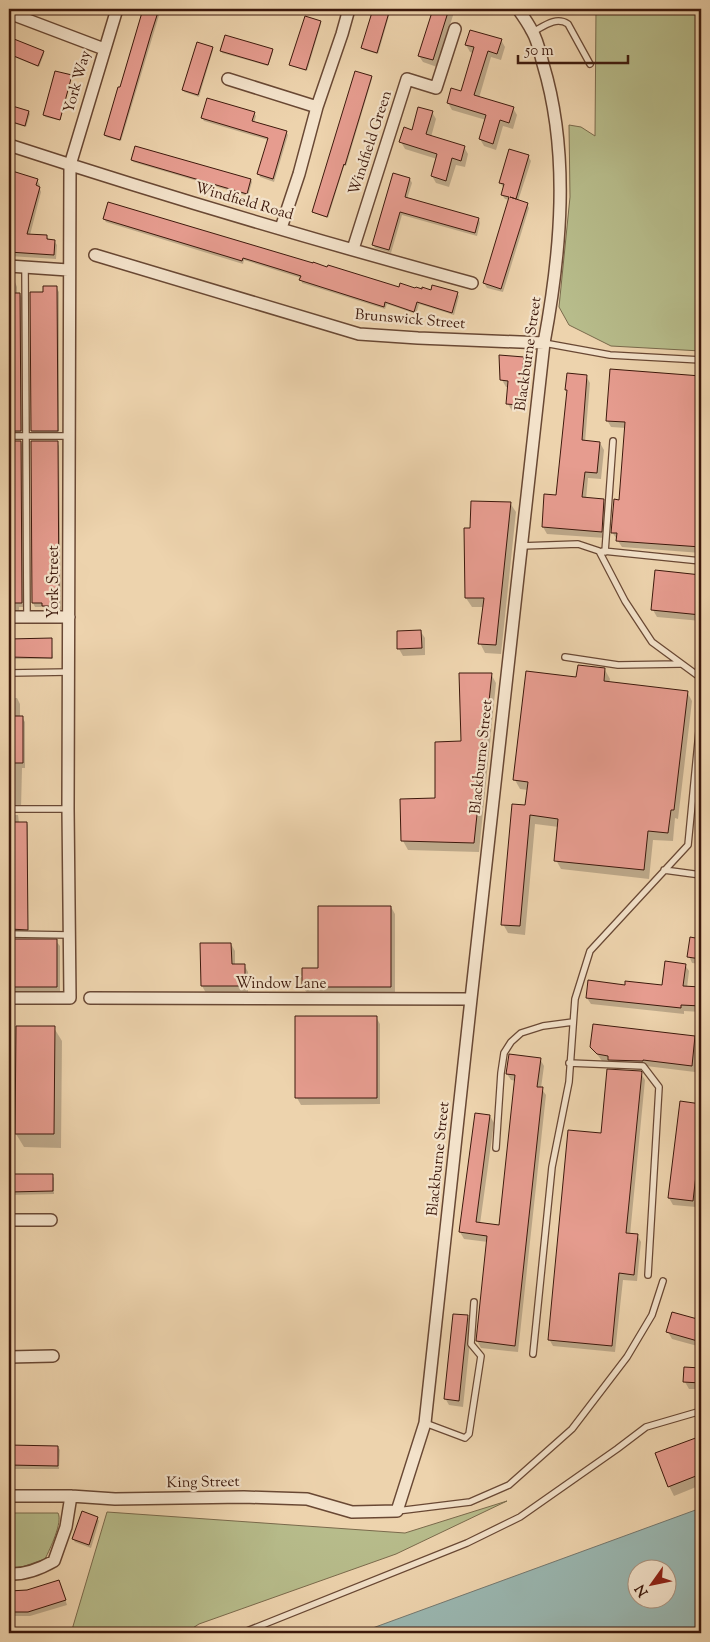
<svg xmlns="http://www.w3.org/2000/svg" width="710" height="1642" font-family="'Sorts Mill Goudy',serif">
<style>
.green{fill:#b7bc8b;stroke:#7a6a4c}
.water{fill:#9ab7b1;stroke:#75786f;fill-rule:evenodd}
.shadow{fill:#0003}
.building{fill:#e69c8f;stroke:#3d190c}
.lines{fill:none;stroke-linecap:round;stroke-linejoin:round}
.lane-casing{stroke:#694834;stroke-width:8}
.street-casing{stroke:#694834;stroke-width:14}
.lane{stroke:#f3e2ca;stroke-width:5.5}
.street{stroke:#f3e2ca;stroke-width:11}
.labels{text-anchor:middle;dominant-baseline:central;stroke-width:4.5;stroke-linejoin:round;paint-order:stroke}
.street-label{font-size:15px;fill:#3d190c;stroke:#f3e2ca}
</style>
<rect width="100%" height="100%" fill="#edd3ad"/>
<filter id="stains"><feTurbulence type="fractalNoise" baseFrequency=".004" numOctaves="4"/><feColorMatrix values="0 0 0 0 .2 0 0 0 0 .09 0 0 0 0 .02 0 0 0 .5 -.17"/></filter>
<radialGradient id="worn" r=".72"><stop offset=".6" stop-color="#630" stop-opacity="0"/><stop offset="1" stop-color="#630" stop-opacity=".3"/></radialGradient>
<path class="green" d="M596 9H701V351L611 346 569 325 559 307 570 197 569 125 581 127 595 136Z
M507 1501 396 1554 199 1624 185 1633H71L107 1512 405 1533Z
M9 1513H58C63 1522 50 1549 45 1559L19 1568H9Z"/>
<path class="water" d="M701 1508V1633H359ZM638 1570H668V1600H638Z"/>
<path class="shadow" d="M144 9H161L121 141 106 137 105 135 121 89Z
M374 9H391L378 54 364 50 363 48Z
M434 9H455L437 67 423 62 419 56Z
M320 22 321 24 307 71 292 66 291 65Z
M9 38 43 52 44 54 39 67 9 55Z
M501 40 505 47 501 60 491 57 479 98 513 108 517 115 513 129 503 126 496 150 484 146 480 139 486 120 452 110 448 103 461 92 473 53 470 52 466 45Z
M212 48 213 50 199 97 184 92 183 90Z
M272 50 273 52 268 66 222 53 221 51Z
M71 76 58 120 45 117 44 115Z
M371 77 372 79 346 166H344L328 218 314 213 313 212Z
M9 106 29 112 30 114 26 127 9 122Z
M432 112 436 119 431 137 464 147 468 154 465 167 456 165 449 187 436 183 432 176 437 159 405 149 401 142Z
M254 113 256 116 254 123 286 132 288 135 274 182 260 177 259 174 268 140 204 121 202 118Z
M528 156 531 161 518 201 527 204 529 208 503 292 487 288 484 283 510 200 505 199 502 195 504 188 500 183Z
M132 160 251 180 252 182 248 196 133 162Z
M9 171 37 180 40 185 39 187 41 192 30 235 46 236 49 240 54 241 57 245 56 259 9 256Z
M394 175 410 179 412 183 407 199 479 219 480 223 477 236 402 215 391 253 375 248 373 245Z
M104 219 314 265 400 288 457 294 459 296 454 315 419 304 416 314 387 304 385 309 302 283 301 278 244 260 243 264 106 222Z
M9 282H15L17 287V294H20L22 298 23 435 9 438Z
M56 287 59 292V435H34L32 431 44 294Z
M523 358 527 365 522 411H512L508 404 509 387H506L502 380Z
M611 370 701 377V553L622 547 612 532 621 501 626 428 611 427 607 420Z
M586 376 590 383 585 442 600 443 604 450 601 479 588 478 586 499 603 500 607 507 605 538 547 534 543 527 545 495 557 496 568 392 566 389Z
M9 442H21L23 446 24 607H19V610H9Z
M57 442 59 446 61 610H46L44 607H35L33 603Z
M510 503 516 512 501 654 485 653 480 643 484 607H472L466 598 471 530Z
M656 571 701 576V621L657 617 653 610Z
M421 632 425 638V655L403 656 399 649 398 633Z
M51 639 53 659H9V640Z
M605 670 610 679 609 683 687 692 692 701 678 819 675 818 673 841 653 840 649 879 561 869 556 860 559 827 535 824 525 935 508 933 503 924 528 790 520 789 515 780 577 678Z
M491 674 496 683 479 852 408 850 403 841 401 800 436 799 463 742Z
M9 681H11L14 686V698H17L20 704V717H22L25 722V768H22L21 809H9Z
M701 792V809L700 807Z
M9 815H18L19 823H27L28 825V931H12L11 929Z
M391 907 395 914V994L307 993 303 987 319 969Z
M691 938 701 940V964L692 963 689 956Z
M9 940 56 941 60 946V992H9Z
M231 944 235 951V965H244L248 972V992L206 993 202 986Z
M685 965 689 971 687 988 701 989V1012L684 1011V1014L591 1004 587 998 589 982 626 986 664 987Z
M376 1017 380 1024V1104L301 1105 297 1098Z
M54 1028 62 1041 61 1148 24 1147 16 1134Z
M694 1037 698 1044 695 1072 646 1066H613L610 1062 602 1061 592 1047Z
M540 1059 544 1066 541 1088 546 1095 518 1352 481 1348 477 1341 488 1242 464 1239 460 1232 490 1116 494 1123 480 1224 500 1227 516 1081 511 1080 507 1074Z
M640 1072 645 1080 630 1235H637L641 1242 637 1281 623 1280 615 1352 553 1346 549 1339 602 1134Z
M681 1103 701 1105V1166L696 1207 673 1205 669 1198Z
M9 1175H52L54 1178V1194L9 1195Z
M673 1314 701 1322V1347L672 1339 668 1332Z
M468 1317 472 1323 463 1407 449 1405 445 1398Z
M685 1368 701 1369V1389H689L685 1382Z
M701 1437V1485L674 1496 669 1486 656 1454Z
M9 1446 58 1447 60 1450 59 1469H9Z
M97 1518 99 1521 91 1548 75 1542 73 1539Z
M59 1581 67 1605 30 1616H9V1592H27Z"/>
<path class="building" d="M143 9H159L151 34 120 140 104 135 118 87H120Z
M373 9H390L377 53 361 48Z
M433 9H449L433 60 418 56Z
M305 16 321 21 306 70 289 65Z
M470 30 502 39 497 54 488 51 474 95 514 107 509 123 500 120 493 144 479 139 486 115 447 103 451 88 461 91 474 47 465 45Z
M225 35 273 49 268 65 220 51Z
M9 37 44 51 38 66 9 54Z
M197 42 213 47 198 95 182 90Z
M55 71 72 75 60 120 43 115Z
M355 71 372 76 345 165 344 164 327 217 312 212Z
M207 98 255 112 252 121 287 131 273 179 257 174 268 138 201 118Z
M9 105 29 111 25 126 9 121Z
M418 107 433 111 426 134 465 146 461 161 452 158 446 181 431 176 437 154 399 142 404 127 412 130Z
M135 146 251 179 247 194 131 160Z
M509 149 529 155 516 199 510 197 528 203 501 289 483 283 509 197 501 195 504 184 499 183Z
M9 170 38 179 36 185 40 187 27 234 47 235V239L55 240 54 255 9 252Z
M393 173 410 178 405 197 479 218 475 233 400 212 389 250 372 245Z
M108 202 313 263V262L327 267 328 265 399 287 400 283 415 288 416 287 422 289V287L431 290 432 285 458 292 452 313 417 302 414 312 385 302 384 307 299 280 301 276 282 270 243 258 242 261 103 219Z
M43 286H57L58 431H31L30 292H43Z
M9 293H20L21 431H9Z
M499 355 524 357 519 405 506 404 508 381 500 380Z
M610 369 701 376V547L616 541 617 533H611L614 499 619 500 625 422 606 421Z
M567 373 587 375 582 440 600 442 597 473 585 472 582 497 604 499 602 532 542 527 544 494 556 495 567 390H565Z
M9 441H21L22 603H9Z
M31 441H58L59 606H42V603H32Z
M471 501 511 502 496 645 478 644 484 598H465L464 528H470Z
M655 570 701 575V615L651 610Z
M421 630 422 648 397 649V631Z
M52 638V658L9 657V639Z
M578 665 605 668 604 681 688 691 674 810H671L668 833 648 831 644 870 554 861 558 819 530 815 520 926 501 925 512 804 525 805 528 782 513 780 526 671 576 677Z
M459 673H492L474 843 401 841 400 799 435 798V742L461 741Z
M9 716H23V763H9Z
M9 822H27L28 930 10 929Z
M318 906H391V987H302V968H318Z
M690 937 701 939V959L687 957Z
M9 939H57V987H9Z
M200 943H231L232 964H245V986H201Z
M665 961 686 964 683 986 701 987V1006L681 1005V1008L586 998 588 980 625 985V981L662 985Z
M295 1016H377V1098H295Z
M593 1024 695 1036 692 1066 643 1060V1061L608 1060V1056L597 1054 590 1047Z
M16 1026H55L54 1134H15Z
M509 1054 541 1058 537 1087H543L515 1346 476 1341 487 1236 459 1232 475 1113 490 1115 476 1222 499 1225 515 1075 506 1074Z
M607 1069 641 1071 642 1072 626 1233 638 1234 634 1275 619 1273 612 1346 548 1340 568 1130 601 1133Z
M680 1101 701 1104V1131L693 1201 668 1198Z
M9 1174H53V1191L9 1192Z
M672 1312 701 1320V1342L666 1332Z
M453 1314 468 1315 459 1401 444 1399Z
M684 1367 701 1368V1383L683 1382Z
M701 1436V1474L668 1487 655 1453Z
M9 1445 58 1446V1466L9 1465Z
M82 1511 98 1517 89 1545 72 1539Z
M59 1580 66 1600 28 1612H9V1591L27 1590Z"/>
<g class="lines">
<defs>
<path id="lane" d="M533 32C544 26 556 16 568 24L590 64
M25 267 27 617
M544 343 610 355 701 360
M9 436H69
M521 546 578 544 599 551 625 601 652 642 701 678
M603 551 701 561
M605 552 613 441
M565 657 618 665 680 664
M9 673 69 672
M9 809H68
M664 870 701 875
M9 934 70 935
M569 1063 643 1066 659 1087 648 1275
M496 1148 501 1073 504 1053 511 1042 521 1033 543 1026 573 1022
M533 1354 552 1167 569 1082 575 999 590 951 688 845 701 711
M425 1423 465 1438 469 1434 481 1356 471 1344 474 1302
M397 1511 470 1502 509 1485 572 1429 627 1357 652 1315 663 1281
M242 1633 467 1543 520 1517 617 1449 646 1427 701 1411"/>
<path id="street" d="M9 13 104 49
M228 79 317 107
M9 145C162 195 317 241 472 283
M281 228 299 174 317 107 342 34 349 9
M353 249 407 79 436 88 455 29
M95 255 359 334 418 338 544 343
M9 266 68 270
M9 617H69
M9 998H70L68 809 70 165 117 9
M90 998 471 999
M9 1220H51
M9 1357 53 1356
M9 1496H71L115 1499 244 1497 307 1499 352 1512 397 1511 425 1423 471 999 544 343C561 252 570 153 543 64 540 53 538 41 532 31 528 23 523 16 518 9
M9 1574C26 1575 40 1569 54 1561L66 1527 71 1496"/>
</defs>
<use href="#lane" class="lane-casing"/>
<use href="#street" class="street-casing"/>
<use href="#lane" class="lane"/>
<use href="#street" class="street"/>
</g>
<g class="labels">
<g class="street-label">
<text transform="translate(78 82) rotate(-74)">York Way</text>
<text transform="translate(371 143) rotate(-72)">Windfield Green</text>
<text transform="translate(244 202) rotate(16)">Windfield Road</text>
<text transform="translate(410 320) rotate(5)">Brunswick Street</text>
<text transform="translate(529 354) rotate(-82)">Blackburne Street</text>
<text transform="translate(54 582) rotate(-90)">York Street</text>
<text transform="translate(482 757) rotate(-84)">Blackburne Street</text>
<text x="281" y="984">Window Lane</text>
<text transform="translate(439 1159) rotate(-84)">Blackburne Street</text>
<text transform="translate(203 1483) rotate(-1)">King Street</text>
</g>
</g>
<rect width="710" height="1642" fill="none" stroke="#edd3ad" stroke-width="30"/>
<rect x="10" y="10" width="690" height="1622" fill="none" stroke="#3d190c" stroke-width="2.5"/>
<rect x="15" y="15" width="680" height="1612" fill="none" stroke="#3d190c"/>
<g transform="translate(652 1584) rotate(237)"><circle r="24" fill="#f3e2ca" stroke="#aa927e"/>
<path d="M0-4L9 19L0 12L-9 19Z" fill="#8f2418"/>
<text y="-8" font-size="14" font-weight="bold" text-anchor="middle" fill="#3d190c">N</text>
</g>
<path d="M518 55v8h110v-8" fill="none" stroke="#3d190c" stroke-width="2.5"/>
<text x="525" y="55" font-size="15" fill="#3d190c" stroke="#f3e2ca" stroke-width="4" paint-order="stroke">50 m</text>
<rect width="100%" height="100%" filter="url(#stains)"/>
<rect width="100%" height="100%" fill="url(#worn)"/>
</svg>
